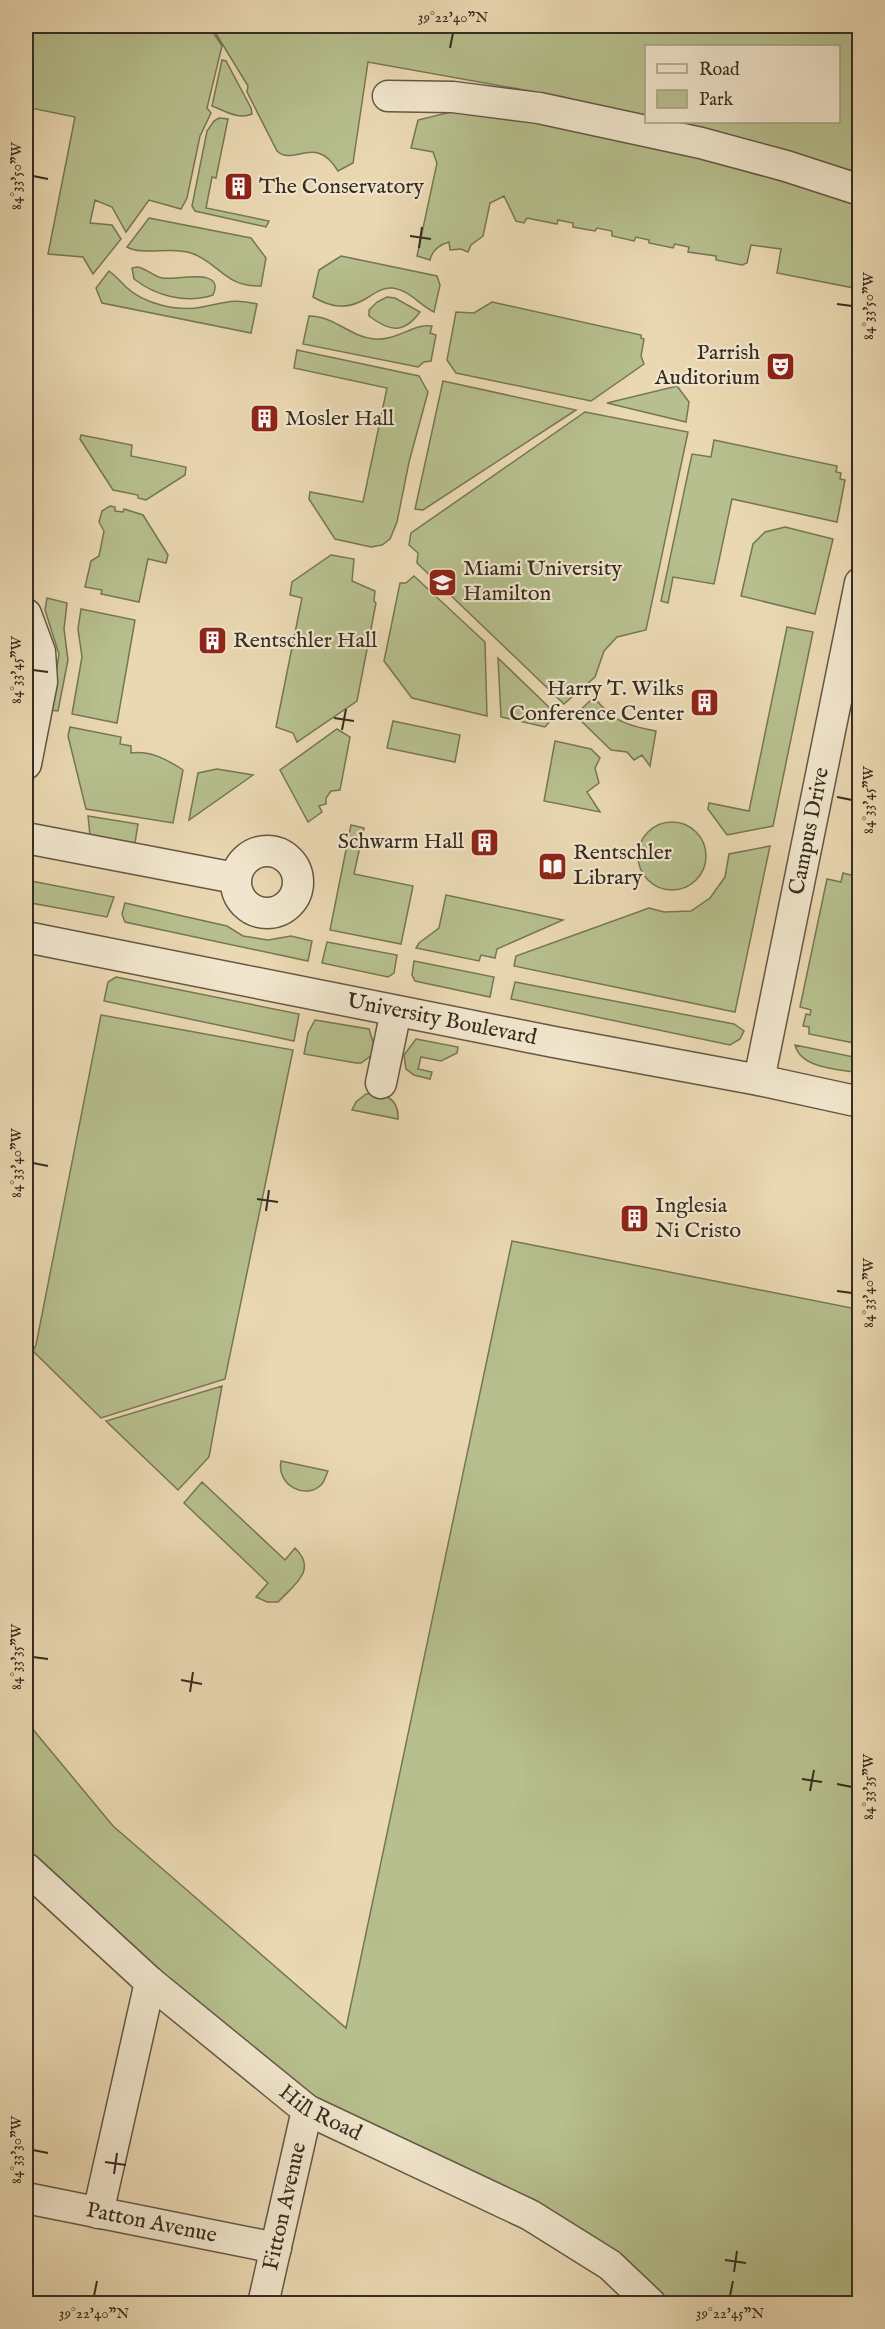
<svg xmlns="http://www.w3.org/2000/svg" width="885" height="2329" font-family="'IM FELL English',serif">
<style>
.green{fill:#b6bf8d;stroke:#767656;stroke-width:1.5}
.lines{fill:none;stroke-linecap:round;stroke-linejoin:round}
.minor-casing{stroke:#645744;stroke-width:33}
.minor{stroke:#f1e6cd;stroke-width:30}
.ticks{fill:none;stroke:#372c20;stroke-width:2}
.labels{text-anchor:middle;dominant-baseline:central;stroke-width:4.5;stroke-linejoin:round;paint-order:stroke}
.poi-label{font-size:22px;fill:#372c20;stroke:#f1e6cd;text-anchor:start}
.street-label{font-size:22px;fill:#372c20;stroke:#f1e6cd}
.neatline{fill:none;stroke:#372c20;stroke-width:2}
.ticks-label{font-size:15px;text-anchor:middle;fill:#372c20}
</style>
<rect width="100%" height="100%" fill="#ead8b2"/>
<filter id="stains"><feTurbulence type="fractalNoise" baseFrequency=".00333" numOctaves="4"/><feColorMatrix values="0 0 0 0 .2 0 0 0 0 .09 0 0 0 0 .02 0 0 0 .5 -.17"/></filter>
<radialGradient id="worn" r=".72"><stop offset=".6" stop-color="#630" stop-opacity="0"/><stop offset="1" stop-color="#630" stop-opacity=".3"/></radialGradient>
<path class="green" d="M26 26H859V178L660 122H838V46H646V118L563 97 368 62 353 163 338 171C315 133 294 167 277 151L247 92 248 86 212 27 209 26 222 46 207 108 211 113 200 136 187 198 181 209 149 200 126 232 112 207 95 200 90 223 112 225 121 239 93 274 83 257 48 254 75 117 26 107Z
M222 60 226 61 251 108 252 114C239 120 225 111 212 106Z
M475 106 563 119 859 202V289L777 273 781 249 751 245 747 263 742 265 716 260V256L688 252 689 247 675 244 673 248 649 243V240L636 237 634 241 612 236V231L597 228 595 231 573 227V223L558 220 557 224 527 218 524 223 516 221 504 196 490 203 483 236 471 245 468 252 461 249 450 250 449 242C439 245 432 250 430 260L417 256 437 163 433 152 411 148 418 120Z
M219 118 228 119 216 178 212 177 206 208 269 221 266 227 195 211 192 206 207 131 214 121Z
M149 218 251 238 266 258 261 286C224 287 220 263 191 253 173 246 142 256 127 247Z
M341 256 437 276 440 285 434 312C419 305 411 291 393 288 383 287 375 293 367 298 348 310 332 308 313 297L319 270Z
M137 267C146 268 153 276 162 278 174 281 226 266 213 295 186 304 156 296 134 279L132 268Z
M109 271C116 276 120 281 126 287 144 304 178 312 202 307 225 303 233 298 257 304L251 333 102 303 96 288Z
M387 297 395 298 420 312C403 335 389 331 369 316V310L377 302Z
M492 302 641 335V338L644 339 641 356 644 364 591 401 456 373 447 360 456 312 474 313Z
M309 316C335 316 350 337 374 339 398 341 413 323 432 326L430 333 436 335 431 361 424 362 418 367 303 344Z
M297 350 419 376 428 392 409 462 397 522 390 539 382 545 371 547 335 539 309 499 310 492 363 502 387 388 294 368Z
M443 381 576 410 423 510 415 509Z
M677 386 689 402 686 422 607 403Z
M585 412 688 432 646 630 617 637 604 651 595 677 564 704 417 563 418 553 409 545 411 533Z
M81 435 132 445 131 456 186 467 185 475 146 500 138 498V495L113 490 80 439Z
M714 440 837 466 836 472 841 473 840 479 845 480 837 522 732 499 714 584 673 577 668 603 661 601 692 454 711 457Z
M110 506 115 507V511L123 512 124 509 143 515 168 555 166 563 148 559 139 602 101 594 102 590 85 587 91 561 99 556 104 531 99 522 102 511Z
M785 527 833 539 815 614 741 596 753 544 765 532Z
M331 555 354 559 352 581 375 591 374 601 376 603 357 701 297 742 293 733 276 727 302 598 290 595 292 582Z
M414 576 485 642 487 716 412 698 384 661 400 583H406Z
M47 598 67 603 64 629 68 660 58 711 50 710 59 654 45 610Z
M81 609 135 620 117 723 72 714 82 657 78 629Z
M787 627 813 632 773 826 727 835 708 809 709 803 749 811Z
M498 658 556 714 545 727 501 717Z
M594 697C612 721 628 726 656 731L650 766 642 755 634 760 627 752 611 750 575 715Z
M393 721 460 735 455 762 387 748Z
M70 727 121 737 120 744 131 746V753C150 750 168 760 183 770L173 823 86 809 68 736Z
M337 729 350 737 340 790 331 791 326 798V804L319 806 322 812 308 822 280 770Z
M555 741 591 749 600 758 595 768 599 783 587 792 600 812 544 801Z
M217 769 253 775 189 820 198 773Z
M88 816 138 824 135 843 90 835Z
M638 856a34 34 0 1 1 68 0a34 34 0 1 1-68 0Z
M351 825 364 828 354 874 413 886 401 944 330 930Z
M770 846 735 1012 514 966 516 956 649 908 664 912 691 911 710 898 725 877 729 854Z
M843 873 859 877V1044L809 1034V1027L803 1026 806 1014 810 1015 811 1010 800 1007 827 879 841 882Z
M26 880 114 897 107 917 31 903 26 895Z
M446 895 563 920 497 949 495 958 481 955 479 961 416 948 419 943 439 928Z
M125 903 227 926 243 936 268 940 291 936 312 941 308 961 125 922 122 914Z
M327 942 397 955 394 973 388 977 322 963Z
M414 961 494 977 490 997 415 981 412 975Z
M116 977 299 1014 294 1041 104 1001 108 982Z
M515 982 734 1024 744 1031 740 1039 730 1045 511 999Z
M101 1015 293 1050 225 1379 101 1418 33 1351 36 1345Z
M315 1020 369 1029 374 1045 372 1055 361 1063H356L304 1054 308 1033Z
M416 1039 458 1047 457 1053 441 1061 421 1057 418 1069 432 1072 430 1079 414 1075 406 1069 404 1055Z
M795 1045 859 1058V1073C839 1069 801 1069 795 1045Z
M366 1094C385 1093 399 1098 398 1119L352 1110 356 1102Z
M512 1241 857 1309 856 1404 860 1411 859 2303H651L610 2265 307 2110 26 1868V1721L113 1826 346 2028Z
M222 1386 209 1457 178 1490 106 1421Z
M281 1461 328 1471C326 1475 325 1480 322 1484 306 1501 276 1485 281 1461Z
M202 1482 285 1560 295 1548C318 1570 294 1585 278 1602H267L256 1597 268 1583 184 1503Z"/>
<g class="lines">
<defs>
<g id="minor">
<path d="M388 96 453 97 539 108 701 143 786 166 860 190"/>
<path d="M26 614 40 652 42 682 26 764"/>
<path d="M26 838 235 878"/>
<circle cx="267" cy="882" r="31"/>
<path id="s1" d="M26 937 554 1042 759 1080 860 1102"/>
<path id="s2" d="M759 1080 860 583"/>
<path d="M381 1083 396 1011"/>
<path id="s3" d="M26 1868 150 1982 307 2110 530 2215 610 2265 651 2304"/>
<path id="s4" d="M26 2198 276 2248"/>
<path d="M98 2213 150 1982"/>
<path id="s5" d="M263 2304 307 2110"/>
</g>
</defs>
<use href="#minor" class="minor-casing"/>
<use href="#minor" class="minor"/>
</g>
<path class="ticks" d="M450 48 453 33M33 176 48 179M410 236 431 239M419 248 422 227M837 304 852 306M33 670 48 672M334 718 354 721M342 730 346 709M837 797 852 800M33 1163 48 1166M257 1199 278 1202M266 1211 269 1190M837 1291 852 1293M33 1657 48 1659M181 1680 202 1684M190 1692 193 1672M802 1779 822 1782M837 1784 852 1787M810 1791 814 1770M33 2150 48 2153M105 2162 126 2165M114 2174 117 2153M725 2260 746 2263M734 2272 737 2251M94 2296 97 2281M730 2296 733 2281"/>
<defs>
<symbol id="building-square" viewBox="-11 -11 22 22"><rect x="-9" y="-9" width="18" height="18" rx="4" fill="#8f2418" stroke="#f1e6cd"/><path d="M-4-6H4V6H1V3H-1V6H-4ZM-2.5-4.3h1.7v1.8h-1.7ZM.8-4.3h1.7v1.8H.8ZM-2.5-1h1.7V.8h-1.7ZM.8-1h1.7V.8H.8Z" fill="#fff"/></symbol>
<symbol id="theatre-square" viewBox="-11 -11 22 22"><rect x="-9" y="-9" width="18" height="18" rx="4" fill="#8f2418" stroke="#f1e6cd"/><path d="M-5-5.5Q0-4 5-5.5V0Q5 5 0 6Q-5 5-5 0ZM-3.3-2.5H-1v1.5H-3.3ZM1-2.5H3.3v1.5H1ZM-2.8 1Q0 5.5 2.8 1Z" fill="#fff"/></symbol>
<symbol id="university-square" viewBox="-11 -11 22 22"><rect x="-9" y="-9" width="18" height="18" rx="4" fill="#8f2418" stroke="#f1e6cd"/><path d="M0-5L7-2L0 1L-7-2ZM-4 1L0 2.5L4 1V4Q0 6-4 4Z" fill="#fff"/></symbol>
<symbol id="library-square" viewBox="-11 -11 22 22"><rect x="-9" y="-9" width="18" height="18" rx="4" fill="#8f2418" stroke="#f1e6cd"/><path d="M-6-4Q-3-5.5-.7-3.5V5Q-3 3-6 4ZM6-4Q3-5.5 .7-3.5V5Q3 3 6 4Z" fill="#fff"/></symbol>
</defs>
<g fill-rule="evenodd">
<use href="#building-square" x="222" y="170" width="33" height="33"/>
<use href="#theatre-square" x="764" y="350" width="33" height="33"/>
<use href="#building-square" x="248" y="402" width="33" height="33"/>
<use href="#university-square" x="426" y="566" width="33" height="33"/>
<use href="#building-square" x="196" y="624" width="33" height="33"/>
<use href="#building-square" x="688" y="686" width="33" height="33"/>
<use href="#building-square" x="468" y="826" width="33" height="33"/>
<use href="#library-square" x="536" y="850" width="33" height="33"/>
<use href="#building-square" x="618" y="1202" width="33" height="33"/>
</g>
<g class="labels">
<g class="poi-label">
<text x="259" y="187">The Conservatory</text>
<text x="760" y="353" text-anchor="end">Parrish<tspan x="760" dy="25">Auditorium</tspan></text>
<text x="285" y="419">Mosler Hall</text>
<text x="463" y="569">Miami University<tspan x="463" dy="25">Hamilton</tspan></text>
<text x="233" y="641">Rentschler Hall</text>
<text x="684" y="689" text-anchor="end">Harry T. Wilks<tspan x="684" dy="25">Conference Center</tspan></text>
<text x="464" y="842" text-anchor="end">Schwarm Hall</text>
<text x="573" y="853">Rentschler<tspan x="573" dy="25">Library</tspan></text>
<text x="655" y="1206">Inglesia<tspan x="655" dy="25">Ni Cristo</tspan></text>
</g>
<g class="street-label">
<text stroke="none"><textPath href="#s2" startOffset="254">Campus Drive</textPath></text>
<text stroke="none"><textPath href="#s1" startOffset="424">University Boulevard</textPath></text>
<text stroke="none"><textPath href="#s3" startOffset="384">Hill Road</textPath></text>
<text stroke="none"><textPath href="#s5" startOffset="100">Fitton Avenue</textPath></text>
<text stroke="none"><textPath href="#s4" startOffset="128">Patton Avenue</textPath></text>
</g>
</g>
<rect width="885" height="2329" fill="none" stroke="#ead8b2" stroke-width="66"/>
<rect x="645" y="45" width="195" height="78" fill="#f1e6cd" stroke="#a79c88" stroke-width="1.5"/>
<rect x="657" y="64" width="30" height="9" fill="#f1e6cd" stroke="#a79c88" stroke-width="1.5"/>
<text x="699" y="75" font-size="18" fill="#372c20">Road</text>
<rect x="657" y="90" width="30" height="18" fill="#b6bf8d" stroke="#a79c88" stroke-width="1.5"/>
<text x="699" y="105" font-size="18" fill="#372c20">Park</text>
<rect x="33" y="33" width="819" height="2263" class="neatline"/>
<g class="ticks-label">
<text x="453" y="22">39°22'40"N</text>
<text transform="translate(16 176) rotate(-90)" y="5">84°33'50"W</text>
<text transform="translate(868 306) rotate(-90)" y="5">84°33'50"W</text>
<text transform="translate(16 670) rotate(-90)" y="5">84°33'45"W</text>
<text transform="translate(868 800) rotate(-90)" y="5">84°33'45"W</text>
<text transform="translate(16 1163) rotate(-90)" y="5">84°33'40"W</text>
<text transform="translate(868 1293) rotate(-90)" y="5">84°33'40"W</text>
<text transform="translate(16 1657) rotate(-90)" y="5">84°33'35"W</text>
<text transform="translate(868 1787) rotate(-90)" y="5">84°33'35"W</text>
<text transform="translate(16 2150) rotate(-90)" y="5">84°33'30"W</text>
<text x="94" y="2318">39°22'40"N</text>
<text x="730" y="2318">39°22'45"N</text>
</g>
<rect width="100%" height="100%" filter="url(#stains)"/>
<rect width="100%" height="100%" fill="url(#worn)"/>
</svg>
